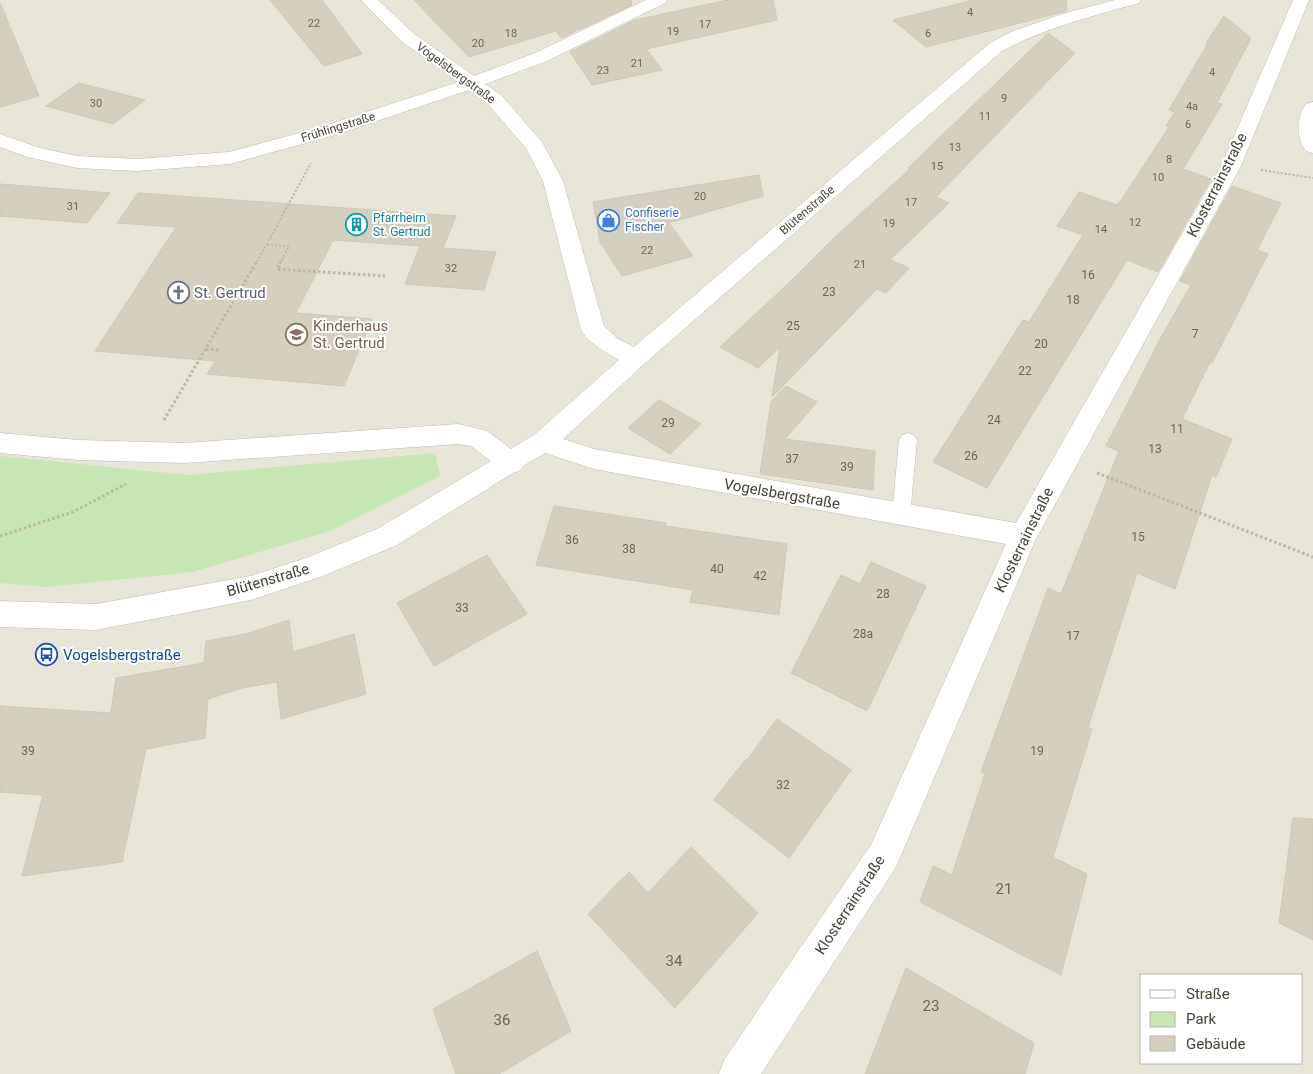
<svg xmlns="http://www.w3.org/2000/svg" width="1313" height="1074" font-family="Roboto,sans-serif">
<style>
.residential{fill:#e7e4d8;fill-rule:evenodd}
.green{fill:#c8e5b5}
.building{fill:#d4cfbf;stroke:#cfc8b3}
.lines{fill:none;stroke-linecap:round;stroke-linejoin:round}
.service-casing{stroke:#bfbbac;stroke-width:1}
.minor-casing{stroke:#bfbbac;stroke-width:1}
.path-far1{stroke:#bfb89e;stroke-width:2;stroke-dasharray:2 2;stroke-linecap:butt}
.path{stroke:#bfb89e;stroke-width:3;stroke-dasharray:2.5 2.5;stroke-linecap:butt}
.service{fill:#fff;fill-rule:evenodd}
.minor{fill:#fff;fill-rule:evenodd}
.labels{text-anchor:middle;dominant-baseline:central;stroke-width:4;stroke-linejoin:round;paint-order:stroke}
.far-number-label{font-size:11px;fill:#6a665a}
.far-street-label{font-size:12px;fill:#474338;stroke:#fff}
.far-shop-label{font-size:12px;fill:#366cbe;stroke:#fff;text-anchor:start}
.far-culture-label{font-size:12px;fill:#0d838f;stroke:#fff;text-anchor:start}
.number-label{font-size:12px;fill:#6a665a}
.street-label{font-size:15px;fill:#474338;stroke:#fff}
.worship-label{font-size:15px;fill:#5b616d;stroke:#fff;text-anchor:start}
.education-label{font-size:15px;fill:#785e54;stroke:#fff;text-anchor:start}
.transit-label{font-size:15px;fill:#164399;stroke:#fff;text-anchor:start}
.near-number-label{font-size:15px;fill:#6a665a}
</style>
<rect width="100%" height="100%" fill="#f3f2e9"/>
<path class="residential" d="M0 0H1313V1074H0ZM1142 975H1302V1063H1142Z"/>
<path class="green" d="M435 453 440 476 330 531 192 572 46 587 0 583V456L188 475Z"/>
<path class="building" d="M270 0H322L362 54 324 66Z
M414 0H631L632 5 561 38 556 31 469 57Z
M728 0H773L777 20 646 49 662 70 592 85 570 52 635 20Z
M974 0H1066L1067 11 926 47 893 20Z
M0 3 39 96 0 107Z
M1224 16 1251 38 1217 103 1222 104 1183 169 1211 179 1158 272 1127 260 987 488 933 462 1023 320 1029 322 1083 235 1057 226 1079 192 1117 205 1122 199 1169 127 1166 126 1175 112 1169 110 1207 45 1206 43Z
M1048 33 1075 53 936 197 949 203 890 260 909 268 886 293 877 289 772 397 780 347 758 368 720 347 791 281 836 236 910 169 908 168Z
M79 83 145 100 113 124 46 106Z
M759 175 763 196 669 223 693 256 622 276 600 242 593 202Z
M0 184 110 193 87 223 0 216Z
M1232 186 1281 203 1257 250 1268 254 1212 363 1210 362 1182 419 1232 439 1216 477 1212 475 1175 589 1137 573 1088 727 1092 729 1053 857 1087 874 1061 975 920 902 933 866 952 875 985 774 981 772 1048 588 1061 594 1119 451 1106 446 1159 341 1191 285 1180 281Z
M138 193 456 216 443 248 496 252 484 290 405 284 420 246 333 240 296 313 372 319 344 386 207 374 215 361 95 351 176 227 117 223Z
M786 386 817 402 785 439 875 451 873 490 760 474 771 402Z
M659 400 701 424 670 454 628 428Z
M554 506 666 523 665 526 787 544 779 615 690 602 693 590 536 565Z
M487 555 527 614 434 666 397 603Z
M871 562 926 586 867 711 791 673 841 575 860 584Z
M289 620 293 652 354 634 366 694 281 719 277 682 242 688 208 699 205 738 146 749 122 862 22 876 43 795 0 792V706L111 713 116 678 204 663 206 641 246 634Z
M777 719 851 770 789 858 714 800 745 760H747Z
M1293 818 1313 819V940L1279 923Z
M691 847 758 913 675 1008 588 914 629 872 648 893Z
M537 951 571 1031 499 1074H456L433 1009Z
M906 968 1034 1043 1025 1074H865Z"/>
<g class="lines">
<defs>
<path id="service" d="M908 433 914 435 917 440 910 515 908 520 901 522 894 520 892 515 899 440 902 435Z"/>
<path id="minor" d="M361 0H378L413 33 474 76 535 53 646 0H667L665 3 547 61 485 84 501 95 542 142 563 181 604 326 618 339 634 347 990 43 1011 32 1062 14 1115 0H1141L1139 3C1092 16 1045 28 1002 51L644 364 563 439 594 449 1016 523 1221 166 1293 0H1309L1241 166 1036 539 896 867 761 1074H719L724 1060 872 843 1006 544 594 469 545 453 523 466 521 470 513 473 397 545 323 576 251 600 96 630 0 627V601L96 604 251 576 306 558 377 529 491 461 471 446 458 444 185 463 78 460 0 453V433L78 440 185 443 458 424 487 431 511 449 535 434 619 360C605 352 590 344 581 330L543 181 526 148 487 103 469 90 335 135 230 164 137 171 77 168 28 157 0 147V134L40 148 77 156 137 159 229 152 321 127 458 82 401 41Z
M1313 102V153L1306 151C1296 137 1296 118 1306 104Z"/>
</defs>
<use href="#service" class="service-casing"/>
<use href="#minor" class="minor-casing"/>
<path class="path-far1" d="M1261 170 1313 178
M267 245 289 246 281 262
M257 262 311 163"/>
<path class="path" d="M281 261 277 269 385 276
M206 349 220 350
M164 420 257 261
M1097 473 1313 557
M0 536 73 512 126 484"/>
<use href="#service" class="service"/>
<use href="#minor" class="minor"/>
</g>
<defs>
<symbol id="shop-ring" viewBox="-11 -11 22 22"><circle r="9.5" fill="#fff" stroke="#3f7fe0" stroke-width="1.5"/><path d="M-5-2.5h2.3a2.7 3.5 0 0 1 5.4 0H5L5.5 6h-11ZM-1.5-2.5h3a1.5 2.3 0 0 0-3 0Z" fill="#3f7fe0"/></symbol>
<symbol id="building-ring" viewBox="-11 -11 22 22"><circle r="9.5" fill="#fff" stroke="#0f9aa8" stroke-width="1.5"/><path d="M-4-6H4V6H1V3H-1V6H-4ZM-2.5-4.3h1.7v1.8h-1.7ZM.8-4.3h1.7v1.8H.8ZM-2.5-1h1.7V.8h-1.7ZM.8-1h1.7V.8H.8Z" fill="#0f9aa8"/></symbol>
<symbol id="church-ring" viewBox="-11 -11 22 22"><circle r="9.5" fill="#fff" stroke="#6b7280" stroke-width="1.5"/><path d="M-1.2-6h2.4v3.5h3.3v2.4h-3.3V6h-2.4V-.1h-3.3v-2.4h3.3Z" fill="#6b7280"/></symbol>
<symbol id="school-ring" viewBox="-11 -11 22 22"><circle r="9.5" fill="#fff" stroke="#8d6e63" stroke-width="1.5"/><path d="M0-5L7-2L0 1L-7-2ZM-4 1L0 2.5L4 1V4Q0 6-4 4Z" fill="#8d6e63"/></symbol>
<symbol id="bus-ring" viewBox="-11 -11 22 22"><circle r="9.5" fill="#fff" stroke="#1a4fb4" stroke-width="1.5"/><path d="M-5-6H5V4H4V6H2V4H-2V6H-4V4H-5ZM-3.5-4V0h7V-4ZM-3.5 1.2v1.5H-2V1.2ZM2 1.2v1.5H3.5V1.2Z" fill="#1a4fb4"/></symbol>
</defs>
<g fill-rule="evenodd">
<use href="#shop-ring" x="596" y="208" width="25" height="25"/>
<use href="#building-ring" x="344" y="212" width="25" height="25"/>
<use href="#church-ring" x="166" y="280" width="25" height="25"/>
<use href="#school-ring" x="284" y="322" width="25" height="25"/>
<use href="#bus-ring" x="34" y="642" width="25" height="25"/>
</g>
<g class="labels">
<g class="far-number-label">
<text x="970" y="12">4</text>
<text x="314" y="23">22</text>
<text x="705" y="24">17</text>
<text x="673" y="31">19</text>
<text x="511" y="33">18</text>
<text x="928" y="33">6</text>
<text x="478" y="43">20</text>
<text x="637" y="63">21</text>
<text x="603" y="70">23</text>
<text x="1212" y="72">4</text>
<text x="1004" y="98">9</text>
<text x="96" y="103">30</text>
<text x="1192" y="106">4a</text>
<text x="985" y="116">11</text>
<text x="1188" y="124">6</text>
<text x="955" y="147">13</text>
<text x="1169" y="159">8</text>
<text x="937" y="166">15</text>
<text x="1158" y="177">10</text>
<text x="700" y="196">20</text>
<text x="911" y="202">17</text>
<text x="73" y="206">31</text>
<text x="1135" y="222">12</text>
<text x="889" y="223">19</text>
<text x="1101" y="229">14</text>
<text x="647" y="250">22</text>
<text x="860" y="264">21</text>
<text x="451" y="268">32</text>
</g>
<g class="far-street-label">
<text transform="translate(456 73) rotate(36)">Vogelsbergstraße</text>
<text transform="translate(338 127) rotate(-17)">Frühlingstraße</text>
<text transform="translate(807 210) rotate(-41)">Blütenstraße</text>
</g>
<g class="far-shop-label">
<text x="625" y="213">Confiserie<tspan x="625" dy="14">Fischer</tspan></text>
</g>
<g class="far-culture-label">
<text x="373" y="218">Pfarrheim<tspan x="373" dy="14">St. Gertrud</tspan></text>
</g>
<g class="number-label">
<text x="1088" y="275">16</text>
<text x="829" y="292">23</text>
<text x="1073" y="300">18</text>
<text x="793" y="326">25</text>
<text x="1195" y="334">7</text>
<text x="1041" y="344">20</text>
<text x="1025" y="371">22</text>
<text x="994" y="420">24</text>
<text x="668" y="423">29</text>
<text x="1177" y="429">11</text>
<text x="1155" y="449">13</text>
<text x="971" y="456">26</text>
<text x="792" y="459">37</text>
<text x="847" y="467">39</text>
<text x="1138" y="537">15</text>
<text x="572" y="540">36</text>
<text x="629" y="549">38</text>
<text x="717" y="569">40</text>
<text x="760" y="576">42</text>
<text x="883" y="594">28</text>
<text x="462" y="608">33</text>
<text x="863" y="634">28a</text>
<text x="1073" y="636">17</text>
<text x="28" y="751">39</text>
<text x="1037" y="751">19</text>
<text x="783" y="785">32</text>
</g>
<g class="street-label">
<text transform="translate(1217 185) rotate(-63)">Klosterrainstraße</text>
<text transform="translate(782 494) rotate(10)">Vogelsbergstraße</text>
<text transform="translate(1024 540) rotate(-64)">Klosterrainstraße</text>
<text transform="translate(268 580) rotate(-16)">Blütenstraße</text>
<text transform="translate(850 905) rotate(-57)">Klosterrainstraße</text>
</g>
<g class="worship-label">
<text x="194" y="293">St. Gertrud</text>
</g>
<g class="education-label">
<text x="313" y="326">Kinderhaus<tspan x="313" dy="17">St. Gertrud</tspan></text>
</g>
<g class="transit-label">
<text x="63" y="655">Vogelsbergstraße</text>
</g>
<g class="near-number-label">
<text x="1004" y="889">21</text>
<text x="674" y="961">34</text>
<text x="931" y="1006">23</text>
<text x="502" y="1020">36</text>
</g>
</g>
<rect x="1140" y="974" width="162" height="90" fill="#ffffff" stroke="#b5b4af"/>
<rect x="1150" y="990" width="25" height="8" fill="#ffffff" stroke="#b5b4af"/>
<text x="1186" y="999" font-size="15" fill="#474338">Straße</text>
<rect x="1150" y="1012" width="25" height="15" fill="#c8e5b5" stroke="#b5b4af"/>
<text x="1186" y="1024" font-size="15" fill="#474338">Park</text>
<rect x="1150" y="1036" width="25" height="15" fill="#d4cfbf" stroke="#b5b4af"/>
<text x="1186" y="1049" font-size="15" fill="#474338">Gebäude</text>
</svg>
